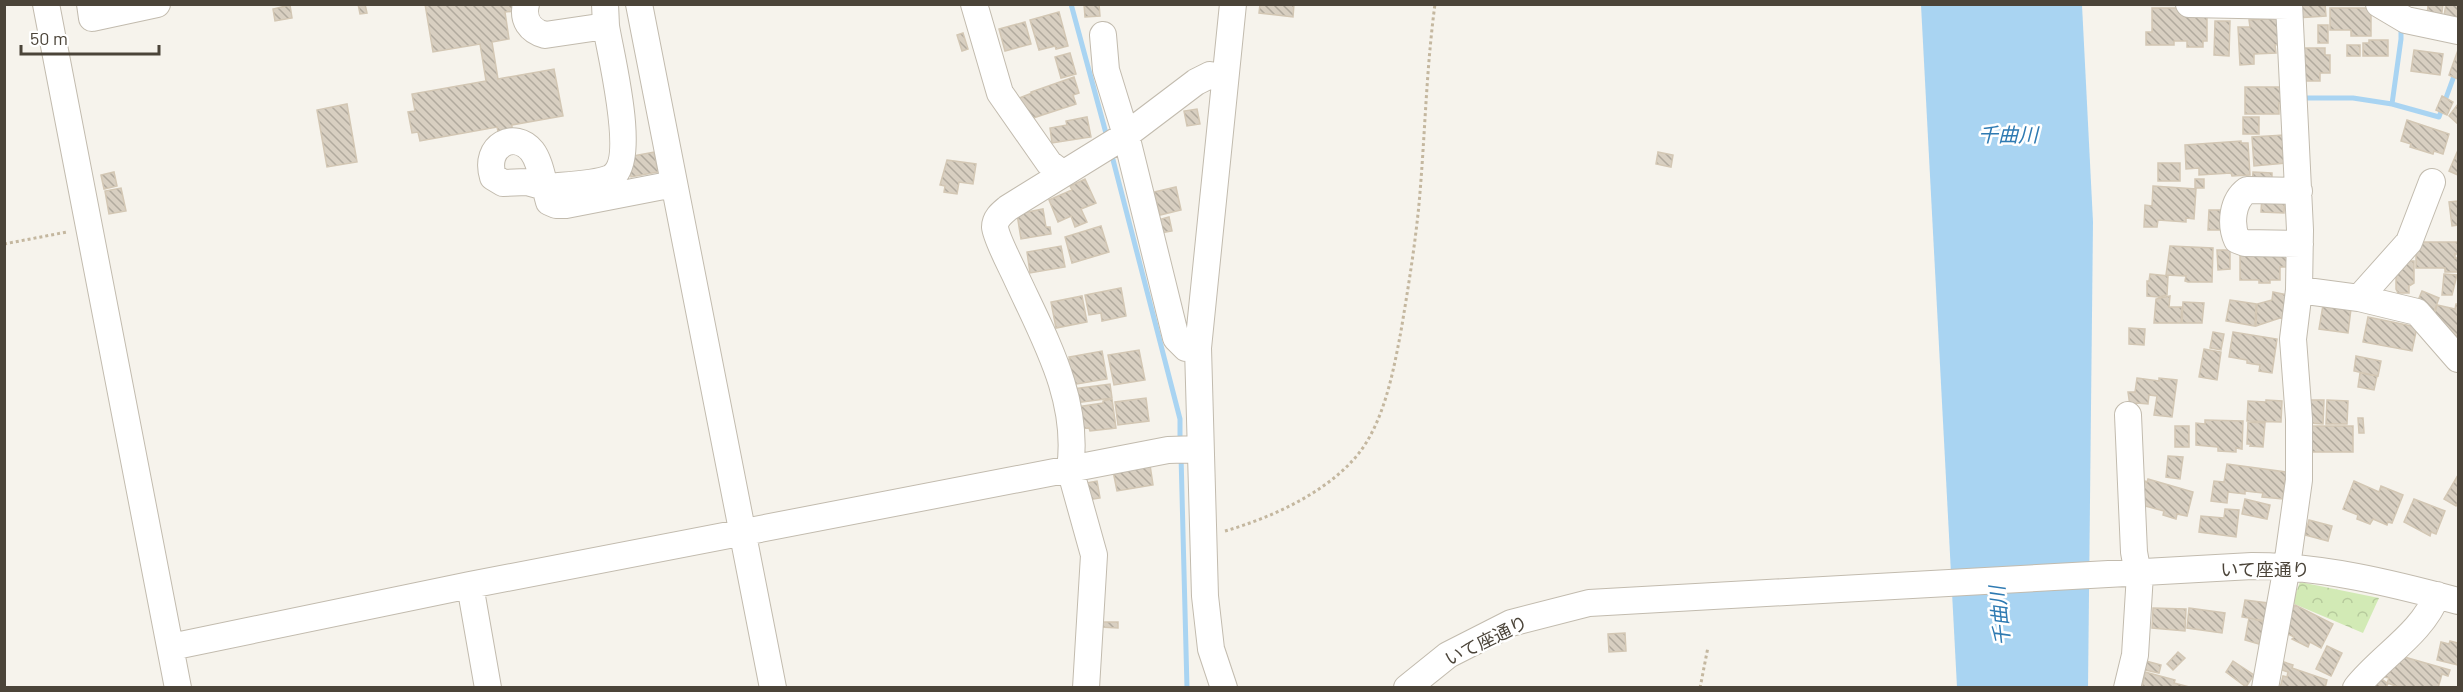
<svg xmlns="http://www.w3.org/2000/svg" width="2463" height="692" font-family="Barlow,'Noto Sans JP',sans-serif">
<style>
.forest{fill:url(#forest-crowns)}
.water{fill:#a9d4f2}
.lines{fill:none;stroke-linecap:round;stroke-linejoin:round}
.stream{stroke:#a9d4f2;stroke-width:5}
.building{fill:url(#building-back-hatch);stroke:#d3c7b4;stroke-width:1.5}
.minor-casing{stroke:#c2bbae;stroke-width:28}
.path{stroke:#c4b79f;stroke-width:3;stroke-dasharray:3 3;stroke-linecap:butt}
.minor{stroke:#fff;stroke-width:26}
.labels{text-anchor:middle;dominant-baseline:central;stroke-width:5;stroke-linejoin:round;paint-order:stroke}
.street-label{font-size:18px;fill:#4b4439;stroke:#fff}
.water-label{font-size:20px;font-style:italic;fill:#2e7ab2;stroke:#fff}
</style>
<defs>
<pattern id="forest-crowns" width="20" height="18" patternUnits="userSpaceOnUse" patternTransform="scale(1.5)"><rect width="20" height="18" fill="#d2eab5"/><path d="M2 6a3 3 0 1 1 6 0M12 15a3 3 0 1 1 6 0" fill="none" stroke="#b6ca9c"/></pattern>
<pattern id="building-back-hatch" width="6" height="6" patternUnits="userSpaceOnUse" patternTransform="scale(1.5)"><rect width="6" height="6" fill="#d8cfc1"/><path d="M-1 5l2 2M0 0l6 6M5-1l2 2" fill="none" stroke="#b1aa9e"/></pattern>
</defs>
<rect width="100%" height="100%" fill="#f6f3ec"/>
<path class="forest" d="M2300 582 2379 598 2363 633 2292 603Z"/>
<path class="water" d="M1921 5H2082L2093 222 2088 687H1957Z"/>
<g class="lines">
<path class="stream" d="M1071 4 1107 137
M2306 98H2353L2392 104 2401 39V25
M2392 104 2439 117 2458 65
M1111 152 1180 419V443
M1181 455 1187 688"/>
</g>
<path class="building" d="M358 4H365L367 13 360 14Z
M425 4H515L516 11 505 12 509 39 492 42 498 79 554 69 563 116 512 125V128L498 131 497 127 420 141 418 132 412 133 408 112 415 111 412 94 486 81 480 44 433 52Z
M1084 4H1099L1100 16 1085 17Z
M1260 4H1294L1293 17 1259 13Z
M2295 4H2325L2326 16 2296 18Z
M2419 4H2443L2441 20 2427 19 2428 5Z
M2446 4H2458V19L2444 16Z
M290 5 292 18 275 21 273 9Z
M2152 8H2207V41H2203V47H2187V41H2174V45H2146V32H2152Z
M2330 8H2371V36H2351V30H2330Z
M1059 12 1068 46 1056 49 1055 46 1039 50 1030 20Z
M2279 18 2281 44 2275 45 2276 53 2254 54V64L2240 65 2238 27H2250L2249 20Z
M2215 21H2230L2229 56 2214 55Z
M1025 22 1031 44 1005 51 999 29Z
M2318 25H2328V43H2318Z
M963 33 968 49 962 51 957 35Z
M2369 40H2388V56H2363V43H2369Z
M2347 45H2360V56H2347Z
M2302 48H2325V55H2330V73H2320V81H2302Z
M2414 50 2443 54 2440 75 2411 71Z
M2458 50V79L2449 75Z
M1070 53 1076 74 1061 78 1055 57Z
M1074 77 1079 93 1073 95 1076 104 1030 119 1017 99 1032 93 1031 92Z
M2245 87H2284V103H2279V114H2245Z
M2442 96 2453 102 2447 115 2436 110Z
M347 104 357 162 327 167 317 110Z
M2458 104V124L2449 116Z
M1197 109 1200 124 1187 126 1184 111Z
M1087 117 1091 137 1052 143 1050 128 1067 125 1066 121Z
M2243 117H2259V134H2243Z
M2407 120 2449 134 2443 154 2434 151 2433 154 2410 147 2411 144 2401 141Z
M2284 135 2286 163 2254 166 2252 137Z
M2241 141V143H2248L2250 175 2232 176 2231 173 2199 175V168L2186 169 2185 145Z
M2458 150V175L2449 171Z
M654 152 658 172 631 177 627 157Z
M1658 152 1673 155 1671 167 1656 164Z
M947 160 976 164 973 184 959 182 957 194 944 192 945 186 940 185Z
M2158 163H2180V181H2158Z
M114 172 117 186 104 189 101 175Z
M2253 172 2272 173V187L2252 186Z
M1085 179 1096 203 1081 209 1087 222 1075 227 1071 216 1058 222 1049 200 1072 190 1070 186Z
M2195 179H2204V188H2195Z
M2153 186 2196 189 2194 219 2186 218V222L2158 220 2157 227H2144L2145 205 2152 206Z
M1176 187 1181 210 1160 215 1154 192Z
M121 188 126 211 109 214 105 191Z
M2262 195 2285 196 2284 213 2261 212Z
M2458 201V225L2452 226 2449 202Z
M1043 209 1046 227H1050L1051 234 1021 239 1017 214Z
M2209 210H2226L2225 230H2208Z
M1169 217 1172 231 1161 233 1158 220Z
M1101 226 1109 252 1072 263 1065 237Z
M2416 242H2458V254H2455V258H2458V272H2445V268H2416Z
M1061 246 1065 267 1030 273 1027 252Z
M2170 246 2213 248 2212 282H2188L2185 281 2186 276 2166 275Z
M2217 250H2230V269L2218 270Z
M2240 252 2289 253V267H2280V280H2270V283H2259V280H2240Z
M2403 261H2414V283L2409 286V293H2398L2396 289V269H2403Z
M2150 274 2168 276 2167 295 2159 297 2147 296V281H2149Z
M2444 274 2457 275 2452 295H2442Z
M1121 288 1126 316 1102 321 1101 313 1089 315 1085 295Z
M2422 291 2439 298 2434 312 2416 305Z
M2273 292 2288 295 2284 319 2280 318 2256 326 2257 304 2272 300Z
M1082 296 1087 322 1056 328 1051 302Z
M2170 296 2169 307H2182L2181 323H2154L2156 299Z
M2230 300 2256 304 2255 326 2226 321Z
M2183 302 2204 303 2202 323H2182Z
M2456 304H2458V336L2443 333 2433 320 2437 305 2455 309Z
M2323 305 2351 309 2348 333 2319 329Z
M2368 317 2417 327 2412 351 2363 342Z
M2129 328 2145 329 2144 345 2129 344Z
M2213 332 2224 334 2221 350 2210 348Z
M2233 332 2277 339 2272 373 2259 371 2260 365 2247 363V360L2229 357Z
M2204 349 2221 352 2217 380 2199 377Z
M1139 350 1145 380 1114 385 1108 355Z
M1102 351 1107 379 1071 385 1065 360 1070 359 1069 357Z
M2356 356 2381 361 2378 376 2354 371Z
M2360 373 2377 376 2374 390 2358 387Z
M2137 378 2159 381V378L2177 380 2172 417 2154 415 2157 396 2149 395 2148 404 2137 403 2130 406 2128 392H2135Z
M1110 384 1112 398 1075 403 1073 389Z
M1146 398 1149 421 1118 425 1115 402Z
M1112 399 1116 428 1090 431 1089 428 1079 429 1077 407 1103 403V401Z
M2266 400 2282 401 2281 422 2247 421 2248 401 2266 402Z
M2309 400H2324L2323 424 2308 423Z
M2327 400 2348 401 2347 424H2326Z
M2358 418H2363L2364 433H2359Z
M2205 420 2243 421 2242 449 2236 448V452L2218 451V447L2196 445V423L2205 424Z
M2248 422 2265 423 2263 447 2250 446 2251 444H2247Z
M2175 426H2189V447H2175Z
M2310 426H2353V452H2310Z
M2168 456 2183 457 2180 479 2166 477Z
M2227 464 2286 472 2283 499 2262 497 2263 493 2245 491V494L2228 492 2227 503 2211 501 2214 481 2224 482Z
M1150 465 1153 485 1117 491 1113 471Z
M2458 475V502L2456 506 2444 499Z
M2148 479 2193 492 2187 516 2177 514 2176 519 2163 515 2164 511 2145 506V504L2139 502 2145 481 2147 482Z
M1097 481 1100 498 1082 501 1080 484Z
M2354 481 2379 492 2381 486 2403 495 2392 523 2388 522 2387 525 2373 519 2370 524 2357 519 2358 515 2343 509Z
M2245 499 2270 505 2267 519 2242 514Z
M2414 499 2445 511 2436 534 2431 532 2430 536 2404 522Z
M2225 509 2239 510 2236 537 2199 532 2201 516 2224 518Z
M2309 520 2332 526 2328 541 2305 535Z
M2245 600 2268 603 2265 621 2242 617Z
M2295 605 2333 624 2321 648 2310 642 2308 647 2292 639 2294 637 2282 631Z
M2153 608 2186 609 2185 631 2152 628Z
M2189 608 2225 613 2222 633 2187 628Z
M2249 618 2265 622 2259 644 2245 640Z
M1100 622H1118V628L1100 627Z
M1625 633 1626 651 1609 652 1608 634Z
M2450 641 2458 643V665L2437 660 2441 642 2449 644Z
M2327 646 2342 653 2331 676 2316 669Z
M2178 652 2185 658 2173 670 2167 664Z
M2394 654 2450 670 2448 676 2442 674 2438 688H2402L2387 683 2389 678 2384 677Z
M2278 660 2293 665 2292 668 2327 680 2325 688H2280L2283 676 2287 677 2288 672 2276 668Z
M2146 661 2161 665 2159 673 2145 670Z
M2233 661 2254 675 2246 687 2226 672Z
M2145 672 2175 680 2174 683 2193 688H2142Z
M2374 673 2388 684 2385 688H2362Z"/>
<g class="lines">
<defs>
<path id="minor" d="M46 4 178 688
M90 4 92 18 157 4
M526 4C522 20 530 31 545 35L606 26 605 4
M639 4 773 688
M974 4 1000 93 1049 163 1062 173
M2189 4 2289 6
M2379 4 2406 20 2458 31
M606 26C610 53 639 163 610 178 594 185 563 185 545 187 542 176 539 160 532 151 515 130 483 145 493 177L503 183 527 182 545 187 549 202 556 205H566L674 184
M1103 35 1106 70 1126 135 1176 338 1186 348H1198
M2299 191 2247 190C2232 201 2230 224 2237 240L2245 243 2300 244
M2299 290 2359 298 2417 312 2458 359
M2359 298 2409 242 2432 182
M2128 415 2134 552 2138 574
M470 585 488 688
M171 647 470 585 1070 469 1168 450 1200 449
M1086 688 1094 555 1070 469C1080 399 1044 338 1016 277 1011 266 996 238 995 227 995 218 1002 213 1008 208L1126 135 1196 82 1210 75 1224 77
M1224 688 1211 649 1205 596 1198 348 1233 4
M1407 688 1448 655 1511 623 1589 603 2252 566C2322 566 2391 583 2458 601
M2127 688 2135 655 2140 574
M2265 688 2287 566 2299 480V419L2293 339 2299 290 2300 230 2289 4
M2356 688C2381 656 2422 634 2437 595"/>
</defs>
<use href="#minor" class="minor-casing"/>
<path class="path" d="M4 244 67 232
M1225 531C1274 517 1338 488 1366 443 1386 411 1394 368 1401 331 1408 289 1415 246 1419 204 1425 138 1426 71 1435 4
M1700 688 1708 647"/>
<use href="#minor" class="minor"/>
</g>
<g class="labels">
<g class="street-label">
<text x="2265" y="569">いて座通り</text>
<text transform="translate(1486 640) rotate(-26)">いて座通り</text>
</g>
<g class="water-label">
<text x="2008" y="134">千曲川</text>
<text transform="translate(1999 616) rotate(-96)">千曲川</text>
</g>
</g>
<rect width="2463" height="692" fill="none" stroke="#4b4439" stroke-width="12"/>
<path d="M21 45v9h138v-9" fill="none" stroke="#4b4439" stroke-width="3"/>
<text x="30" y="45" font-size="18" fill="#4b4439" stroke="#ffffff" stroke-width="4.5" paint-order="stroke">50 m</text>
</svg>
